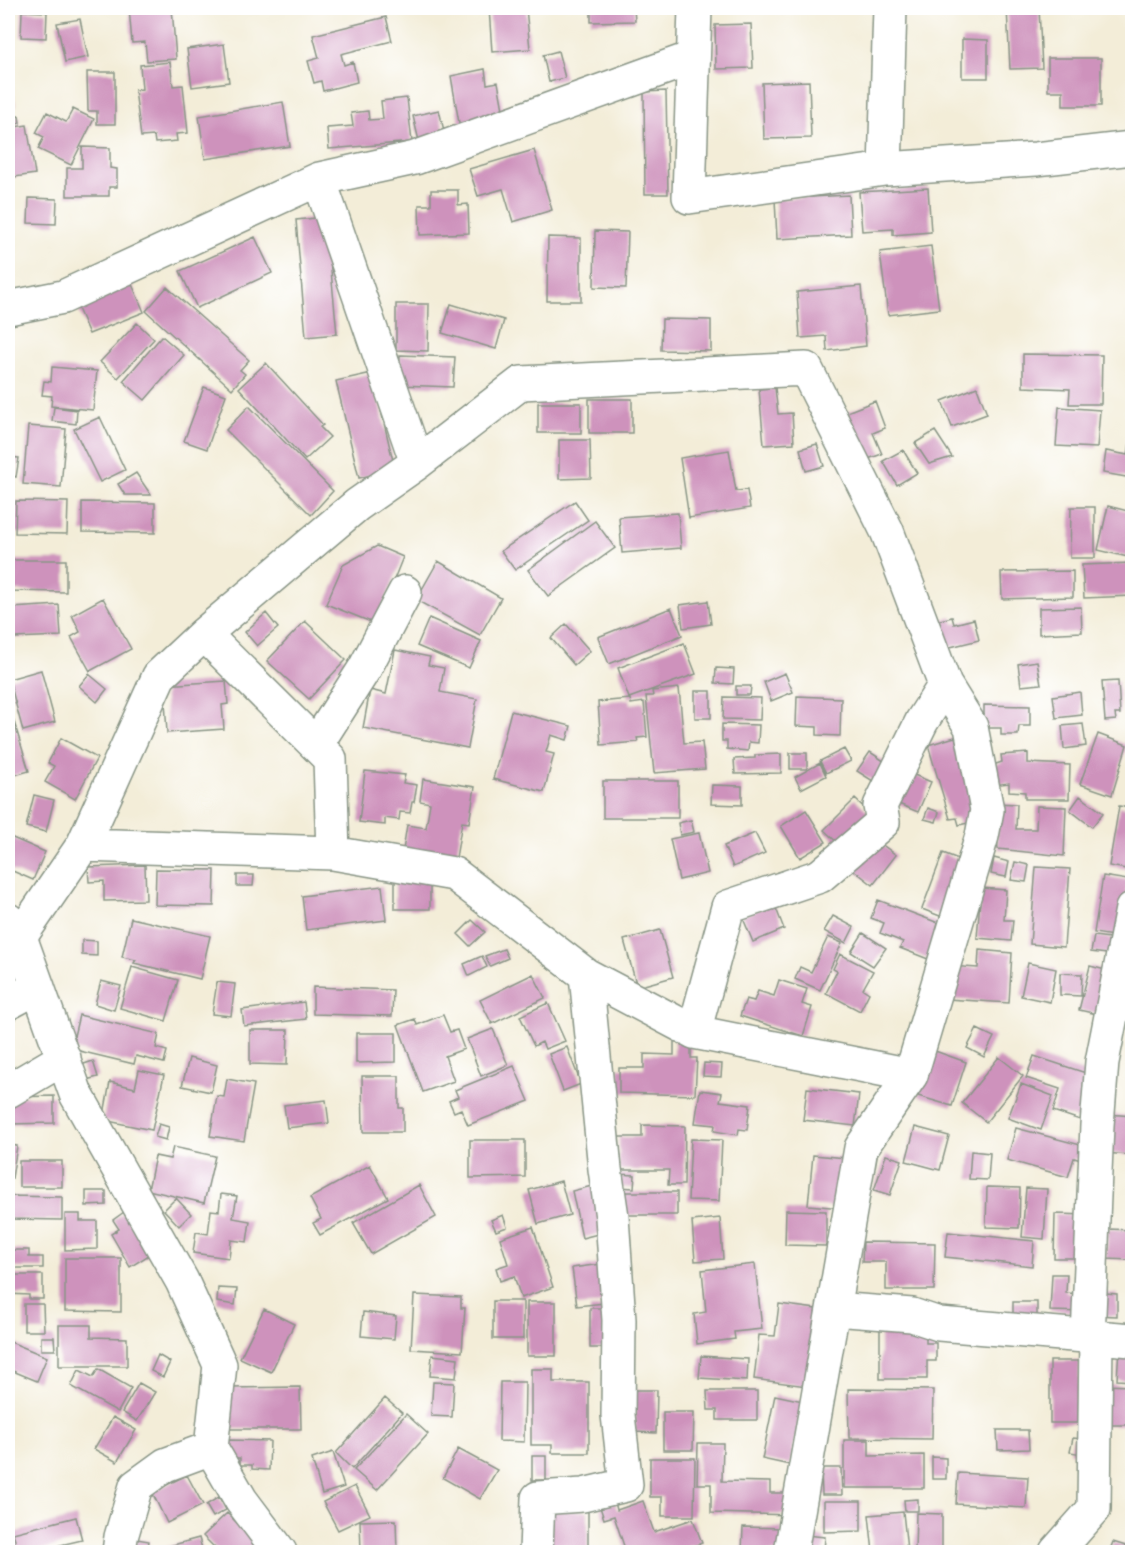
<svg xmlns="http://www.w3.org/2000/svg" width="1140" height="1560" font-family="'Architects Daughter',sans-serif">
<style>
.building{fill:#ce92bc}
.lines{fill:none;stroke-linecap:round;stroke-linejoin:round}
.street-casing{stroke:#899586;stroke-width:36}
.street{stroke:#fff;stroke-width:33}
</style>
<rect width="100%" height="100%" fill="#fff"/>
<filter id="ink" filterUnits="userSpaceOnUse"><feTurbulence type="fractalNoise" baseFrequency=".0167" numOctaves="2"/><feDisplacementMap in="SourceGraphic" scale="12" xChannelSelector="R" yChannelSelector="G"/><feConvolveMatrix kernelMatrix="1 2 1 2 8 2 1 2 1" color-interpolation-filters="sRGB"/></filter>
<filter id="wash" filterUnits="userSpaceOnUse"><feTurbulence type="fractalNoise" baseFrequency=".008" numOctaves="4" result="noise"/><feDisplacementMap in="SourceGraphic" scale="24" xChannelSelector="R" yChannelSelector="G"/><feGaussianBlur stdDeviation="1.35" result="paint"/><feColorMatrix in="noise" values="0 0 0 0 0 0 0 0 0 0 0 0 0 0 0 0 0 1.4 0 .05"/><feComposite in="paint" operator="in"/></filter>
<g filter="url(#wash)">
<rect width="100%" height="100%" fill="#f3edd8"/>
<g id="blocks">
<path class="building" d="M129 8H172L176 59 147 61 145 42 132 43Z
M489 8H526L530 49 492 52Z
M591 8H634L635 21 591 22Z
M1007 8H1039L1042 68 1010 69Z
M1052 8H1084V12L1052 11Z
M22 11 47 12 46 38 21 37Z
M386 17 392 41 341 54 344 65 353 62 357 82 323 91 321 81 314 83 308 61 319 58 313 35Z
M80 19 88 57 65 62 57 23Z
M751 24 753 68 716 69 715 25Z
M962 39 988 40V78H962Z
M224 44 229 82 192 87 187 49Z
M558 51 565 78 549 82 543 55Z
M1048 58H1101V106H1063V91H1048Z
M170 62 173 86 183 85 188 133 176 134 177 141 155 143 154 136 141 137 135 90 142 89 140 65Z
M485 69 487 84 498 82 504 115 459 123 451 76Z
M87 72H115V124H97V111H88Z
M10 81 16 107 8 109V82Z
M809 81 811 138 764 139 762 83Z
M666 91 668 194H645L644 92Z
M407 98 412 142 329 149 327 128 353 126 351 113 368 111 369 120 383 119 381 101Z
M283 102 290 146 205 159 199 116Z
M73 109 94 119 71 165 38 149 44 137 36 133 47 112 66 122Z
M439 110 445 135 419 141 413 116Z
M19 116 20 123 8 126V118Z
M27 125 35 174 8 178V128Z
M82 147 110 148V168L117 169V187H109V196H67V168H82Z
M534 150 552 210 513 222 503 189 478 196 469 169Z
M928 188 931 232 893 235V229L862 231 859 192Z
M431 190H458V205L468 204 469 233 420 235 419 205H431Z
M849 195 851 235 777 239 775 199Z
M29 198 57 199 56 224 28 223Z
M326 217 337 334 306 337 296 220Z
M595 231 628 232 626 288 594 287Z
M255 237 272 273 197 308 180 271Z
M548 237 581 238V301H547Z
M931 246 939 309 888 315 880 252Z
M131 282 144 312 89 334 76 304Z
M861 286 866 346 827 351 826 336 800 338 797 292Z
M167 287 249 360 240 370 245 374 232 389 146 311Z
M396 304H429L428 351 396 350Z
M451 304 504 320 496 349 442 333Z
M662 319 711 320V351L661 350Z
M137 323 154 339 118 378 100 362Z
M162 336 184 355 145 400 123 381Z
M1023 354 1102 355 1101 404H1069L1070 389 1023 387Z
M400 355 455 357 453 387 399 385Z
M266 363 323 425 320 427 330 437 305 460 239 388Z
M52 367 97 371 93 410 51 406 52 396 42 395 44 381 51 382Z
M372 373 395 469 359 478 336 381Z
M204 387 226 395 207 449 184 441Z
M977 387 987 414 952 427 942 401Z
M775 388 778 414 792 413 794 443 764 445 759 389Z
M589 399H632V433H589Z
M875 401 885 428 873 433 882 454 865 460 847 412Z
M538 403H581V433H538Z
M249 406 333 491 311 515 226 430Z
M54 407 77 410 76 424 52 421Z
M1059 407 1100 410 1097 448 1056 446Z
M100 417 125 470 100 482 74 429Z
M28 426 66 429 61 487 23 484Z
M935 431 952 457 929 464 915 443Z
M1131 435 1132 478 1103 473 1106 451 1128 455Z
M559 440H590L591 478 559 479Z
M817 444 824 466 806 471 800 449Z
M729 450 736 491 747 490 750 508 689 518 680 458Z
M903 450 917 473 897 485 883 461Z
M8 457 19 458 16 477 8 475Z
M136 473 151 495H125L118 484Z
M16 501 68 502 67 534 15 533Z
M575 501 588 520 515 570 501 551Z
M82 502 155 503V533L82 532Z
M1108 506 1132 512V558L1098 550Z
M1071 507H1095V558H1070Z
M678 513 681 548 622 553 619 517Z
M595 521 615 548 548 596 528 570Z
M377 546 403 557 376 624 326 604 343 565Z
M12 560H66V592L9 591Z
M438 561 501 598 480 635 416 600Z
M1132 563V596L1084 598 1082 565Z
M1073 571V597L1002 599 1001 572Z
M103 598 131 649 90 671 71 637 80 632 72 615Z
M708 601 711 624 683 628 680 605Z
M59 605 61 636 14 638 12 608Z
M1081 607 1082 632 1039 634V608Z
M671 608 682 635 609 664 598 637Z
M266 613 278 628 257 646 245 632Z
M952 617 954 624 974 619 979 640 938 650 932 622Z
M429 618 481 641 469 668 417 646Z
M305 621 346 660 309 699 267 661Z
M566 624 590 651 574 665 551 638Z
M684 643 696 674 629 698 618 668Z
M395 650 430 657 428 665 444 668 440 692 477 699 468 748 363 728 370 690 386 694Z
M1037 661 1041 684 1021 686 1018 664Z
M716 668 734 669 733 684 715 683Z
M41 670 55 722 23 731 9 679Z
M785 673 793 692 771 701 764 682Z
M89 674 107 689 97 702 79 686Z
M226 681 228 704 222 705 224 729 167 733 164 685Z
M1118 681 1120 714H1115L1116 720 1105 721 1102 682Z
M736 686H751L750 695H736Z
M679 688 684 743 702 742 705 769 654 773 646 696H653L652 691Z
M695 691H711V718H695Z
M1080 692 1082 715 1056 718 1053 696Z
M797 696 841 698 840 736 817 735V727L796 726Z
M724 697 761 698 760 720 723 719Z
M630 699 631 704 644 702 647 737 637 738 638 742 601 745 598 702Z
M8 702 29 771 8 777Z
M984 705 1030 706V726H1019L1018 735H1001V728H984Z
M511 711 571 726 567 740 551 735 546 752 554 754 544 792 493 779Z
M722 724 759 725 758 743 749 742 748 751 727 749V741H722Z
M1083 724 1086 746 1064 749 1062 726Z
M1098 734 1127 745 1112 795 1080 784Z
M955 737 977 810 969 812 972 822 959 825 957 818 950 819 928 745Z
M61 738 97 758 75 799 45 782 54 766 48 763Z
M844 749 851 761 826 773 820 761Z
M870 752 896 769 884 788 857 771Z
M790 753H807V769H790Z
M1028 753V763L1070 765 1069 799H1025V792L1009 791V783L993 785 990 766 1002 762 1001 755Z
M781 754V773L735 774 734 759 755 758V755Z
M820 763 826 776 801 789 795 777Z
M365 771 405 775 403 783 417 785 414 802H412L410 813 400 812 399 820 385 818V825L359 822Z
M907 772 931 782 918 812 894 802Z
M423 779 475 787 469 823 462 822 456 858 403 850 407 825 426 828 430 803 420 801Z
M603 781H678V818H603Z
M712 785 742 786V805L711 804Z
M34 795 54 800 46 832 26 827Z
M1080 796 1103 813 1092 827 1070 810Z
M855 799 875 818 844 849 824 830Z
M995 803 1017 804 1016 829H1036L1037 806 1066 807 1064 856 998 849Z
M1119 806 1132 808V870L1109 866Z
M928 808 939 812 936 822 924 819Z
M806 810 826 842 800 858 781 826Z
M691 820 694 832 680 835 678 823Z
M699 833 708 873 679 880 670 839Z
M755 833 765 853 733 867 724 846Z
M8 836 45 852 33 880 8 869Z
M873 838 896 855 873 885 850 867Z
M943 853 966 862 945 918 922 909Z
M994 858 1009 862 1006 877 991 874Z
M1015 862 1029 865 1026 882 1011 880Z
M145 865 146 900 104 901V881L89 882 88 867Z
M1036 867 1070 869 1064 947 1030 944Z
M156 869 215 870 214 906 155 905Z
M237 875H254L253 886H237Z
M1103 876 1128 880 1119 937 1094 933Z
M430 879V909H395V880Z
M382 886 386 920 306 930 302 896Z
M981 888 1006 890 1004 920H1013L1011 941 977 938Z
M878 900 941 924 928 959 900 948 903 942 880 933 884 923 871 918Z
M774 903 784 929 753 942 742 916Z
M833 916 854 927 846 943 824 931Z
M131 918 210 936 200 979 134 963 136 960 122 957Z
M472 920 485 932 470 946 458 934Z
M660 930 673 977 637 987 624 940Z
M863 933 886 948 873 966 851 952Z
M1094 936 1117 939 1115 955 1091 952Z
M828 937 842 943 820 990 795 979 800 967 811 972Z
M82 940 97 941V956L82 955Z
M504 949 508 958 490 966 485 956Z
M979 950 1012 953 1009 1003 947 999 949 966 978 968Z
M840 954 873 971 863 989 869 993 860 1011 826 993 837 971 833 969Z
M482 956 487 967 469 976 464 964Z
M1028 963 1056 969 1050 1002 1021 996Z
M1090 966 1117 973 1106 1016 1079 1010Z
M132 967 178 980 166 1021 120 1008Z
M1060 973 1082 974 1081 996 1060 995Z
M533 974 545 998 492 1024 480 1000Z
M779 980 807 989 802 1004 812 1007 803 1036 740 1016 746 999 754 1001 758 991 774 996Z
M101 981 121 986 114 1010 95 1004Z
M217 982 235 984 231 1016 212 1014Z
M313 987 393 990 392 1016 313 1014Z
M304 1002 306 1019 244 1026 242 1010Z
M548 1003 565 1041 545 1049 542 1042 534 1046 520 1016Z
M79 1015 159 1034 156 1048 167 1051 164 1063 136 1056 134 1064 71 1049Z
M443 1015 450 1032 457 1030 464 1049 445 1056 454 1081 423 1092 398 1025 415 1019 417 1025Z
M493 1029 508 1065 481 1076 467 1039Z
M977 1029 994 1037 984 1057 967 1048Z
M250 1030H288L287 1065 250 1064Z
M356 1033H396V1062L356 1063Z
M674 1041H691V1058H697L695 1095 619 1093V1068H644V1054L674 1055Z
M567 1047 581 1084 563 1091 549 1054Z
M935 1051 966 1062 952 1106 918 1096Z
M1034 1056 1092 1075 1089 1123 1053 1111 1060 1089 1026 1078Z
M999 1057 1023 1076 986 1122 962 1103Z
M189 1058 217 1065 211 1092 182 1086Z
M93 1061 98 1077 86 1080 81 1065Z
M704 1063 722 1064 721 1077 703 1076Z
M514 1066 529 1101 468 1125 461 1109 454 1112 449 1101 458 1097 455 1090Z
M139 1070 164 1075 152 1130 103 1120 110 1082 135 1088Z
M362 1076H399V1108H403V1132H363Z
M227 1079 254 1084 244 1141 210 1136 217 1096 224 1097Z
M1021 1084 1053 1096 1041 1130 1008 1118Z
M807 1088 859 1094 855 1126 803 1120Z
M700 1090 722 1093 720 1101 750 1105 747 1130 739 1129 738 1135 714 1131 715 1125 695 1123Z
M54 1096V1123L8 1124V1097Z
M326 1100 329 1123 287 1128 284 1105Z
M1108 1114 1132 1116 1130 1155 1104 1153Z
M159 1124 169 1127 166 1140 155 1137Z
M642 1125 685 1126 684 1185H668L669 1170H619V1137H642Z
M915 1127 949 1136 940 1170 906 1161Z
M1016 1128 1092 1148 1088 1162 1074 1158 1068 1177 1007 1160Z
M691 1139 722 1140 719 1201 688 1200Z
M470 1140H525V1177L470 1178Z
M8 1145 17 1146 12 1178 8 1177Z
M173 1147 215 1156 204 1203 148 1190 155 1156 170 1159Z
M971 1151 990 1153 988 1180 969 1179Z
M813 1155 846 1158 842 1208 808 1205Z
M886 1155 902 1160 890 1195 874 1190Z
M19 1161H62V1187H19Z
M370 1165 388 1198 320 1235 313 1223 321 1219 310 1198Z
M618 1174 635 1175 634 1188 618 1187Z
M561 1181 570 1215 538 1224 529 1190Z
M419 1185 436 1217 371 1254 353 1223Z
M596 1185 606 1232 582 1238 572 1191Z
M987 1187 1020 1188 1019 1228 986 1227Z
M1026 1188 1047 1189 1044 1239 1022 1237Z
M86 1191H106V1205L86 1206Z
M622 1192H677V1215H622Z
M221 1194 237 1196 233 1218 250 1221 247 1242 231 1240 229 1258 193 1253 196 1232 208 1234 211 1210 219 1211Z
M8 1196 62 1197V1220L8 1219Z
M176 1198 191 1214 179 1226 164 1210Z
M786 1210 826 1211V1246L785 1245Z
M124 1212 149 1255 130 1267 111 1234 119 1229 113 1220Z
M65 1214H80V1221H97V1249L65 1250Z
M1055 1214 1089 1215 1088 1258H1054Z
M503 1215 507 1227 496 1231 491 1220Z
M720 1218 723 1259 695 1261 692 1221Z
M533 1227 553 1287 521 1298 514 1276 500 1281 496 1268 508 1264 500 1238Z
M1108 1229 1132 1230V1260L1106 1259Z
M948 1232 1034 1241 1032 1266 945 1257Z
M863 1242 935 1243 934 1290H886V1262H862Z
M8 1250H29V1257H43V1268H8Z
M65 1258H121V1312L65 1311Z
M609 1263 614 1302 577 1306 572 1268Z
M755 1264 762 1329 734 1332 735 1339 697 1344 694 1314 706 1312 702 1270Z
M1052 1274H1067L1066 1293 1087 1294 1086 1312 1050 1311Z
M8 1275H43V1299H29V1295L8 1294Z
M218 1288 237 1289 235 1305 217 1302Z
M1094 1292 1117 1294V1316L1093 1315Z
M414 1295 461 1297V1308H465L462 1352 411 1349Z
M493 1301H523V1339H493Z
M527 1302H556V1356H527Z
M1013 1302H1037V1318H1013Z
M24 1304H43L44 1331H24Z
M779 1304 816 1309 807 1386 754 1379 759 1335 775 1336Z
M590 1308H612L611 1348H590Z
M264 1309 294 1324 271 1372 240 1358Z
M363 1312 396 1316 394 1339 361 1336Z
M59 1325H91V1337L127 1338V1366H59Z
M880 1325 926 1326V1343H936V1361H927V1379H880Z
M41 1337H54L55 1350H41Z
M8 1341 47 1357 37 1381 8 1369Z
M1119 1348H1132V1381L1117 1380Z
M158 1355 170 1362 163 1377 151 1371Z
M432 1355 458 1358 456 1378 430 1376Z
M701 1356 748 1359 747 1381 699 1378Z
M1050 1361H1080L1078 1423H1050Z
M98 1369 131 1388 118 1412 71 1386 79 1370 93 1377Z
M531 1369H553V1382H589V1453H552V1445H531Z
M433 1382 454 1383 452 1417 431 1416Z
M500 1382H525L524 1442 499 1441Z
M139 1383 155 1392 137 1421 122 1412Z
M1104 1385 1131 1386 1130 1425H1103Z
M300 1387 301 1429H230V1388Z
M848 1389 933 1390 932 1439 849 1438Z
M635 1390H657L656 1433 635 1432Z
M707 1391H757V1420H717V1410H708Z
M775 1395 803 1401 790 1465 762 1459Z
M385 1398 402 1413 352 1469 336 1453Z
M663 1412H694L693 1450H663Z
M406 1414 428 1434 377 1490 354 1470Z
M113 1417 136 1430 117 1462 94 1449Z
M997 1430H1028L1029 1449 998 1450Z
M1073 1438 1090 1440 1088 1455 1070 1452Z
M227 1440 270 1441 269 1470 252 1469V1465H240V1458H227Z
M844 1440H869V1456L924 1455V1488H844Z
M698 1443H723L722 1481 770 1482V1493H793L792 1515 711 1513V1484H697Z
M458 1449 497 1470 480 1499 443 1478Z
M333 1452 344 1487 322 1494 312 1459Z
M532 1456H546V1480H532Z
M932 1457 946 1458V1479H932Z
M650 1458H695L694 1516H662V1497H650Z
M821 1468H841L842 1495H822Z
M958 1473 1028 1477 1026 1508 956 1504Z
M187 1475 203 1505 167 1523 152 1492Z
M355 1486 370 1515 338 1530 323 1502Z
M219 1497 226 1510 213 1517 206 1505Z
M918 1499V1511H905L904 1500Z
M643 1501 654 1532 693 1519 702 1543 675 1552H626L614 1516 604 1519 600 1507 615 1502 617 1510Z
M824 1501H861V1531L824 1532Z
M551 1511H588V1552H550Z
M903 1512 907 1550 873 1552 869 1515Z
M227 1513 259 1545 251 1552H219L203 1536Z
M916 1513 942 1514V1552H915Z
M76 1517 82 1540 31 1552H18L13 1533Z
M396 1520 397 1552H361L360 1521Z
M743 1527 782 1528 781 1552H742Z
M805 1535 825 1537 824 1552H803Z
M199 1538 203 1552H164L162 1548Z
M137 1539 149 1541 147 1552H135Z
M1113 1542 1129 1547 1127 1552H1109Z
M707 1549H734V1552H707Z"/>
</g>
</g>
<g filter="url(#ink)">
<use href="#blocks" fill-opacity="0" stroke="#899586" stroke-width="1.5"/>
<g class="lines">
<defs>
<path id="street" d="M695 8 689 197 885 169 1036 159 1132 148
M885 169 890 8
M319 179 417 463
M8 308 63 297 319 179 415 158 692 58
M204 634 330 759 333 853
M316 745 365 668 405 592
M83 845 333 853 454 874 586 975 694 1032 911 1075
M8 920 20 937 76 1094 182 1281 220 1365 211 1448 165 1465 136 1486 121 1537 119 1552
M20 937 83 845 159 676 204 634 357 505 417 463 521 383 806 369 887 531 945 685 971 727 987 810 982 836 911 1075 861 1148 791 1552
M8 1003 38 987
M694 1032 728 907 820 876 883 822 880 806 922 721 945 685
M8 1091 64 1058
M834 1309 912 1315 939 1324 1132 1340
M1088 1337 1097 1125 1102 1062 1132 909
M211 1448 241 1500 280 1552
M536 1552 538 1498 583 1495 626 1485 618 1415 619 1320 612 1217 605 1169 586 975
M1056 1552 1094 1509 1096 1336"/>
</defs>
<use href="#street" class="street-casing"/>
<use href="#street" class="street"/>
</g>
</g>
<rect width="1140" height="1560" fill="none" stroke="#fff" stroke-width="30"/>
</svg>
